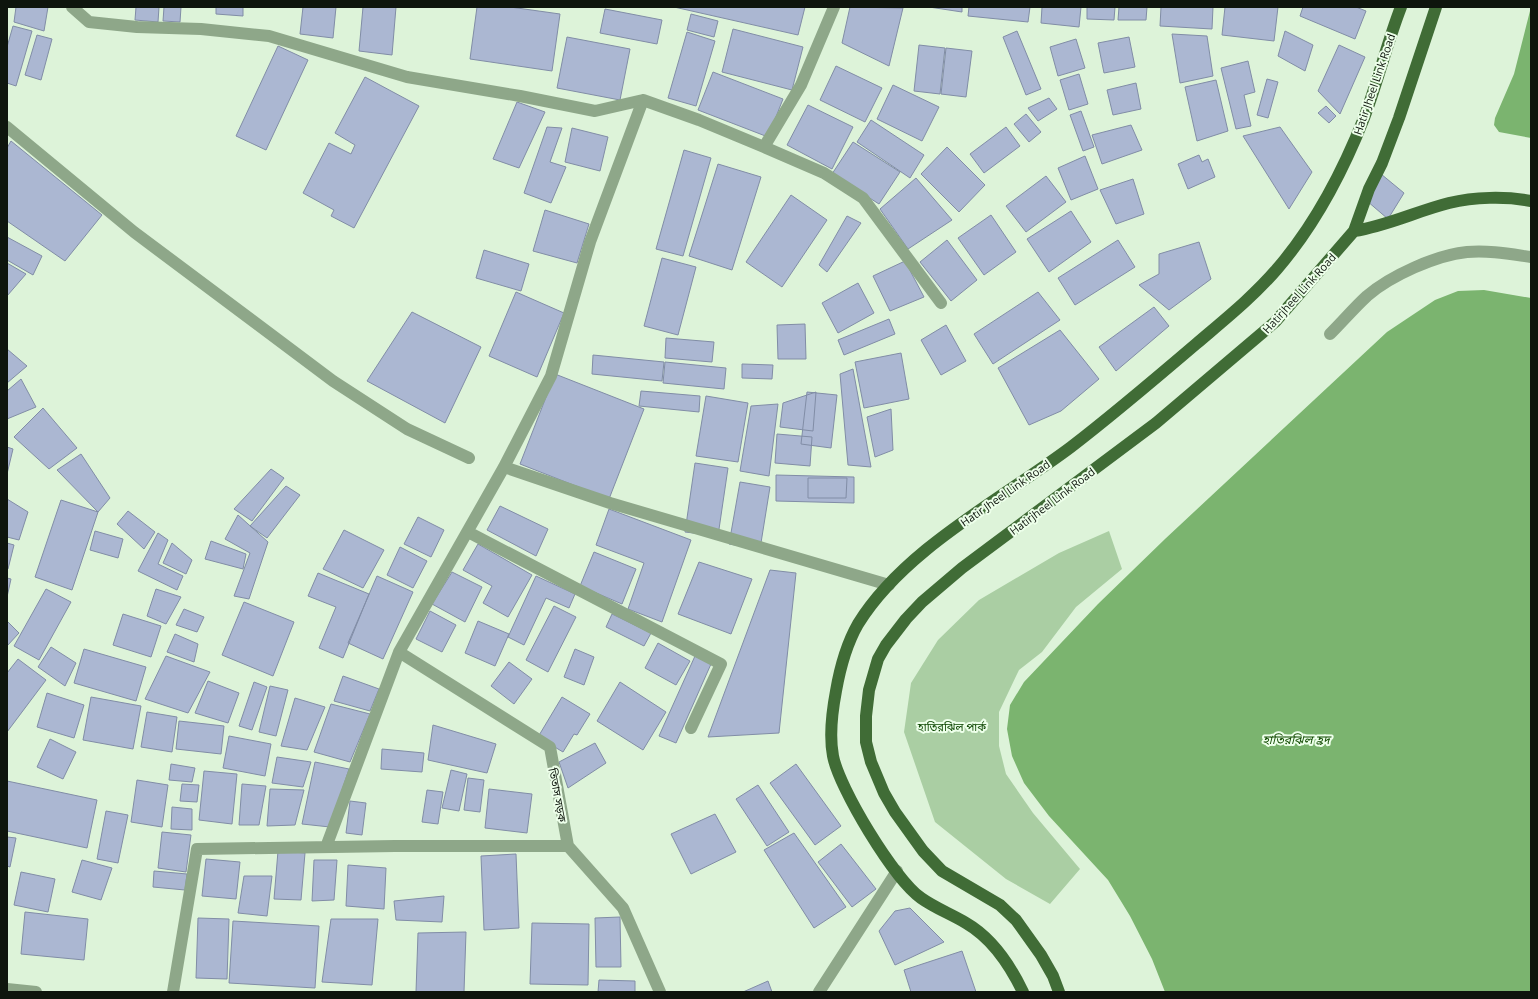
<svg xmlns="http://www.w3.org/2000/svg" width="1538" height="999" font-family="'Open Sans','Noto Sans Bengali',sans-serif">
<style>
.green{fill:#aacea3}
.water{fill:#7bb46f}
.building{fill:#abb7d2;stroke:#818da6}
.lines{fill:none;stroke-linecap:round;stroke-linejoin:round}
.minor{stroke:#8ea789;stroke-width:12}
.major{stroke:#406c36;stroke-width:12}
.labels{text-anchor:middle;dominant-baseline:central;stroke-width:4;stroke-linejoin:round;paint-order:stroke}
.street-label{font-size:11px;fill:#0e150d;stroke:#edffea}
.park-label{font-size:11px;fill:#0c4600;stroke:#edffea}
.water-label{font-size:12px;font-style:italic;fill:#114a01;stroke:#edffea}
</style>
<rect width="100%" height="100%" fill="#ddf3d9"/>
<path class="green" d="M1109 531 1122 569 1076 607 1042 652 1019 670 999 712V746L1006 774 1033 813 1080 869 1050 904 1006 879 935 822 904 732 911 683 938 640 979 600 1059 553Z"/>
<path class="water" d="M1531 7V138L1499 132 1494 125 1495 118 1514 74Z
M1484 290 1531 298V992H1165L1152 959 1130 916 1108 880 1049 816 1024 783 1012 756 1007 729 1010 705 1024 682 1098 604 1165 539 1387 332 1435 300 1458 291Z"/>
<path class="building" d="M16 7H48L44 31 14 22Z
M136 7H159L158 22 135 20Z
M164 7H181L180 22 163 21Z
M216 7H243V16L216 14Z
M303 7H336L333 38 300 34Z
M363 7H396L392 55 359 51Z
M477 7H510L560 14 552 71 470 59Z
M674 7H805L798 35Z
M850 7 903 8 889 66 842 43Z
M929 7H962V12Z
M969 7H1030L1028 22 968 16Z
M1042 7H1081L1079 27 1041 23Z
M1087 7H1115L1114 20 1087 19Z
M1119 7H1147L1146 20H1118Z
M1161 7H1213L1212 29 1160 26Z
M1225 7H1278L1274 41 1222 35Z
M1303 7H1356L1366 11 1355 39 1300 16Z
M605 9 662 20 657 44 600 33Z
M691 14 718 21 714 37 687 30Z
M13 26 32 31 16 86 7 83V47Z
M733 29 803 47 792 90 722 72Z
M1017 31 1041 89 1026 95 1003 37Z
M1285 31 1313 45 1305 71 1278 56Z
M687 32 715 41 696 106 668 98Z
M1172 34 1207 36 1213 76 1180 83Z
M37 35 52 39 41 80 25 75Z
M567 37 630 49 620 100 557 88Z
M1129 37 1135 67 1104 73 1098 43Z
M1076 39 1085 68 1058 76 1050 47Z
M919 45 945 48 940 94 914 91Z
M1339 45 1365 57 1340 114 1318 91Z
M278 46 308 60 266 150 236 136Z
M946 48 972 51 966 97 941 94Z
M1248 61 1255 92 1244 95 1251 126 1236 129 1221 68Z
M836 66 882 88 865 122 820 100Z
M713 72 783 99 768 137 698 110Z
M1079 74 1088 104 1069 110 1060 80Z
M365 77 419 106 354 228 331 216 334 210 303 193 329 143 351 154 355 145 335 133Z
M1267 79 1278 82 1268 118 1257 115Z
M1216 80 1228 131 1197 141 1185 87Z
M1136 83 1141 109 1113 115 1107 90Z
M893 85 939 107 922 141 877 119Z
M1049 98 1057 109 1038 121 1028 108Z
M517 102 545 112 519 168 493 159Z
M808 105 853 127 832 169 787 145Z
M1326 106 1336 116 1329 123 1318 113Z
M1081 111 1094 147 1083 151 1070 115Z
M1026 114 1041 132 1029 142 1014 124Z
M871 120 924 155 910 178 857 142Z
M1131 125 1142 150 1102 164 1092 135Z
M547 127 562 128 550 162 566 167 551 203 524 193Z
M1006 127 1020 146 984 173 970 154Z
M1280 127 1312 172 1289 209 1243 136Z
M572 128 608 137 600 171 565 162Z
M11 141 102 215 65 261 7 221V148Z
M853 142 900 172 879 204 832 174Z
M947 147 985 185 959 212 921 174Z
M684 150 711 158 683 256 656 249Z
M1199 155 1202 162 1208 159 1215 177 1188 189 1178 164Z
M1085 156 1098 189 1071 200 1058 168Z
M718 164 761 177 732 270 689 256Z
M1381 174 1404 193 1388 219 1367 201Z
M1046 176 1066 202 1026 232 1006 206Z
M916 178 952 220 908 249 880 209Z
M1133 179 1144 214 1116 224 1100 190Z
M791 195 827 220 782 287 746 262Z
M545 210 589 224 577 263 533 251Z
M1071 211 1091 242 1049 272 1027 239Z
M991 215 1016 252 984 275 958 238Z
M847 216 861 223 827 272 819 265Z
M7 237 42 256 33 275 7 260Z
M947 240 977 280 951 301 920 262Z
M1118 240 1135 267 1075 305 1058 278Z
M1199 242 1211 279 1169 310 1139 285 1159 274V254Z
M484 250 529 264 521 291 476 278Z
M662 258 696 267 678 335 644 326Z
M905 261 924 297 890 311 873 276Z
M7 263 26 274 7 296Z
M858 283 874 313 838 333 822 303Z
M516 292 564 313 537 377 489 356Z
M1038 292 1060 320 993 364 974 334Z
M1154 307 1169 326 1116 371 1099 347Z
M412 312 481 347 445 423 367 381Z
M889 319 895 334 844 355 838 340Z
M805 324 806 359H778L777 325Z
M946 325 966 361 941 375 921 340Z
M1060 330 1099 379 1061 411 1029 425 998 368Z
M666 338 714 342 712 362 665 358Z
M7 349 27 366 7 383Z
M901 353 909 399 864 408 855 362Z
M593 355 664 362 662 381 592 374Z
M665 362 726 368 724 389 663 383Z
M742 364 773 365 772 379 742 378Z
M853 369 871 467 848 465 840 374Z
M555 374 644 409 609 499 520 464Z
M21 379 36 407 7 419V391Z
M641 391 700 396 699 412 639 406Z
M807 392 837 395 831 448 801 444Z
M816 392 813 431 780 427 783 403Z
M706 396 748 403 738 462 696 456Z
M778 404 769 476 740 471 751 406Z
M43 408 77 448 49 469 14 437Z
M891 409 893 450 875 457 867 417Z
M777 434 812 437 810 466 775 463Z
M7 447 13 449 7 474Z
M81 454 110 498 98 512 57 470Z
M695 463 728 468 718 536 685 532Z
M271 469 284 478 252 521 234 509Z
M776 475 854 477V503L776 501Z
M808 478H847L846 498H808Z
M740 482 770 487 760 549 729 544Z
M286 486 300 495 267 538 250 526Z
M7 499 28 512 19 540 7 537Z
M61 500 98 512 72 590 35 577Z
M500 506 548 529 536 556 487 530Z
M609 509 691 540 662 622 628 609 644 563 596 545Z
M128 511 155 532 144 549 117 524Z
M238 515 268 542 249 599 234 596 250 553 225 539Z
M418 517 444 530 431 557 404 544Z
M344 530 384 550 363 588 323 569Z
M95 531 123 539 118 558 90 550Z
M158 533 168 540 158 564 183 576 177 590 138 571Z
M211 541 246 554 243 569 205 559Z
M7 543 14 545 8 569H7Z
M172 543 192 560 186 574 163 563Z
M478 544 532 575 508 617 483 603 492 586 463 570Z
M400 547 427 561 413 588 387 575Z
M594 552 636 569 622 604 580 586Z
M699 562 752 579 731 634 678 614Z
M770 570 796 573 779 733 708 737Z
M452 572 482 587 465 622 432 604Z
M318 573 369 594 343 658 319 648 336 607 308 596Z
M377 576 413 592 383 659 348 643Z
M536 576 575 594 569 608 546 598 524 645 508 637Z
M7 578 11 579 7 597Z
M46 589 71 602 39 660 14 646Z
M156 589 181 597 166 624 147 616Z
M244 602 294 622 273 676 222 655Z
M554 606 576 617 548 672 526 660Z
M184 609 204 617 197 632 176 625Z
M430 611 456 625 442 652 416 639Z
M123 614 161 626 151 657 113 645Z
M612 614 651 633 644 646 606 627Z
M7 621 19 633 7 646Z
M478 621 509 634 495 666 465 653Z
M175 634 198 644 194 662 167 652Z
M658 643 690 661 676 685 645 668Z
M51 647 76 663 65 686 38 667Z
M84 649 146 667 136 701 74 683Z
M575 649 594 657 584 685 564 677Z
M166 656 210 672 188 713 145 699Z
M695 656 711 664 676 743 659 736Z
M18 659 46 680 7 732V673Z
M509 662 532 679 514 704 491 686Z
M343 676 379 689 370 711 334 701Z
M208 681 239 693 228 723 195 713Z
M254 682 267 687 252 730 239 726Z
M620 682 666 712 643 750 597 721Z
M270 686 288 690 276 736 259 732Z
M47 693 84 705 74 738 37 727Z
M91 697 141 706 133 749 83 740Z
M562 697 590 714 577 735 574 734 563 752 538 737Z
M295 698 325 707 307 750 281 746Z
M331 704 370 714 350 762 314 752Z
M147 712 177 717 172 752 141 747Z
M179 721 224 726 221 754 176 749Z
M433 725 496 744 487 773 428 760Z
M229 736 271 744 265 776 223 768Z
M50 739 76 752 63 779 37 767Z
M595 743 606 763 568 788 559 762Z
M382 749 424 753 422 772 381 769Z
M277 757 311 762 303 787 272 783Z
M315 762 349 769 330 827 302 824Z
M171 764 195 768 192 782 169 780Z
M796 764 841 826 815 845 770 783Z
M451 770 467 774 459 811 442 808Z
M204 771 237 774 232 824 199 820Z
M468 778 484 780 480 812 464 810Z
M137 780 168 785 162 827 131 822Z
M7 781 97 800 87 848 7 831Z
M182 784 199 785 197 802 180 801Z
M242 784 266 786 259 825H239Z
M758 785 789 832 767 846 736 799Z
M270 789 304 790 295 825 267 826Z
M489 789 532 794 527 833 485 828Z
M427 790 443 792 438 824 422 822Z
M350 801 366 803 362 835 346 833Z
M172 807 192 809V830L171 829Z
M106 811 128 815 118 863 97 859Z
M715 814 736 852 691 874 671 834Z
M162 832 191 835 186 872 158 868Z
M794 833 846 907 814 928 764 850Z
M7 837 16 838 10 867 7 866Z
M841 844 876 889 852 907 818 862Z
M278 851 305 853 301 900 274 899Z
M516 854 519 928 484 930 481 856Z
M206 859 240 862 236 899 202 896Z
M82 860 112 868 101 900 72 892Z
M314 860H337L334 900 312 901Z
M348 865 386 868 384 909 346 906Z
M154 871 187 874 185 890 153 887Z
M21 872 55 879 48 912 14 905Z
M244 876H272L267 916 238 913Z
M444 896 442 922 396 920 394 901Z
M910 908 944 942 895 965 879 931 895 911Z
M25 912 88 919 84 960 21 954Z
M620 917 621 967H596L595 918Z
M198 918 229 919 227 979 196 978Z
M331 919H378L372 985 322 982Z
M233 921 319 926 315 988 229 983Z
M532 923 589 924 588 985 530 984Z
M466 932 464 992H416L418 933Z
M962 951 976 992H911L904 970Z
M599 980 635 981V992H598Z
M768 981 772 992H743Z"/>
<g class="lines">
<path class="minor" d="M72 7 89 22 137 27 201 29 269 36 407 77 520 96 595 111 643 100 699 120 764 147 801 85 834 7
M7 127 134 232 333 381 407 429 469 458
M764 147 824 173 863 198 941 303
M1330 334C1342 322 1354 308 1367 296 1390 276 1436 255 1467 252 1488 250 1510 254 1531 257
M504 467 610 503 889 585
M468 532 721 664 691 728
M399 652 550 747 568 846 623 908 660 992
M326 847 399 652 504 467 551 376 590 242 643 100
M7 989 36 992
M173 992 197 849 395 846H568
M819 992 897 871"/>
<path class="major" d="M1354 231C1387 226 1417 211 1449 203 1474 197 1505 196 1531 201
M1023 992C1010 965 992 938 966 923 951 914 935 908 921 898 894 879 839 788 833 756 829 735 832 712 836 691 840 668 846 645 858 624 904 549 1002 499 1071 447 1114 414 1155 379 1196 344 1224 320 1253 297 1277 269 1315 225 1343 171 1364 118 1378 81 1387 43 1401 7
M1059 992 1053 976 1041 955 1016 920 1000 905 942 871 923 851 895 812 884 793 871 762 866 742V716L869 690 878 659 886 645 906 619 922 602 962 568 1156 423 1275 322 1354 231 1369 189 1382 163 1399 118 1436 7"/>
</g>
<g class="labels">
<g class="street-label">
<text transform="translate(1374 84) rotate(-71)">Hatir Jheel Link Road</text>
<text transform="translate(1299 293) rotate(-48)">Hatirjheel Link Road</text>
<text transform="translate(1005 493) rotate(-35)">Hatir Jheel Link Road</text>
<text transform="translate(1052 501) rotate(-37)">Hatirjheel Link Road</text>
<text transform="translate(558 795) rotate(79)">তিতাস সড়ক</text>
</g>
<g class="park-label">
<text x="952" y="726">হাতিরঝিল পার্ক</text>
</g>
<g class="water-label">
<text x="1296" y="739">হাতিরঝিল হ্রদ</text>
</g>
</g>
<rect width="1538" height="999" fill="none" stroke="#0e150d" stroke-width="16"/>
</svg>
